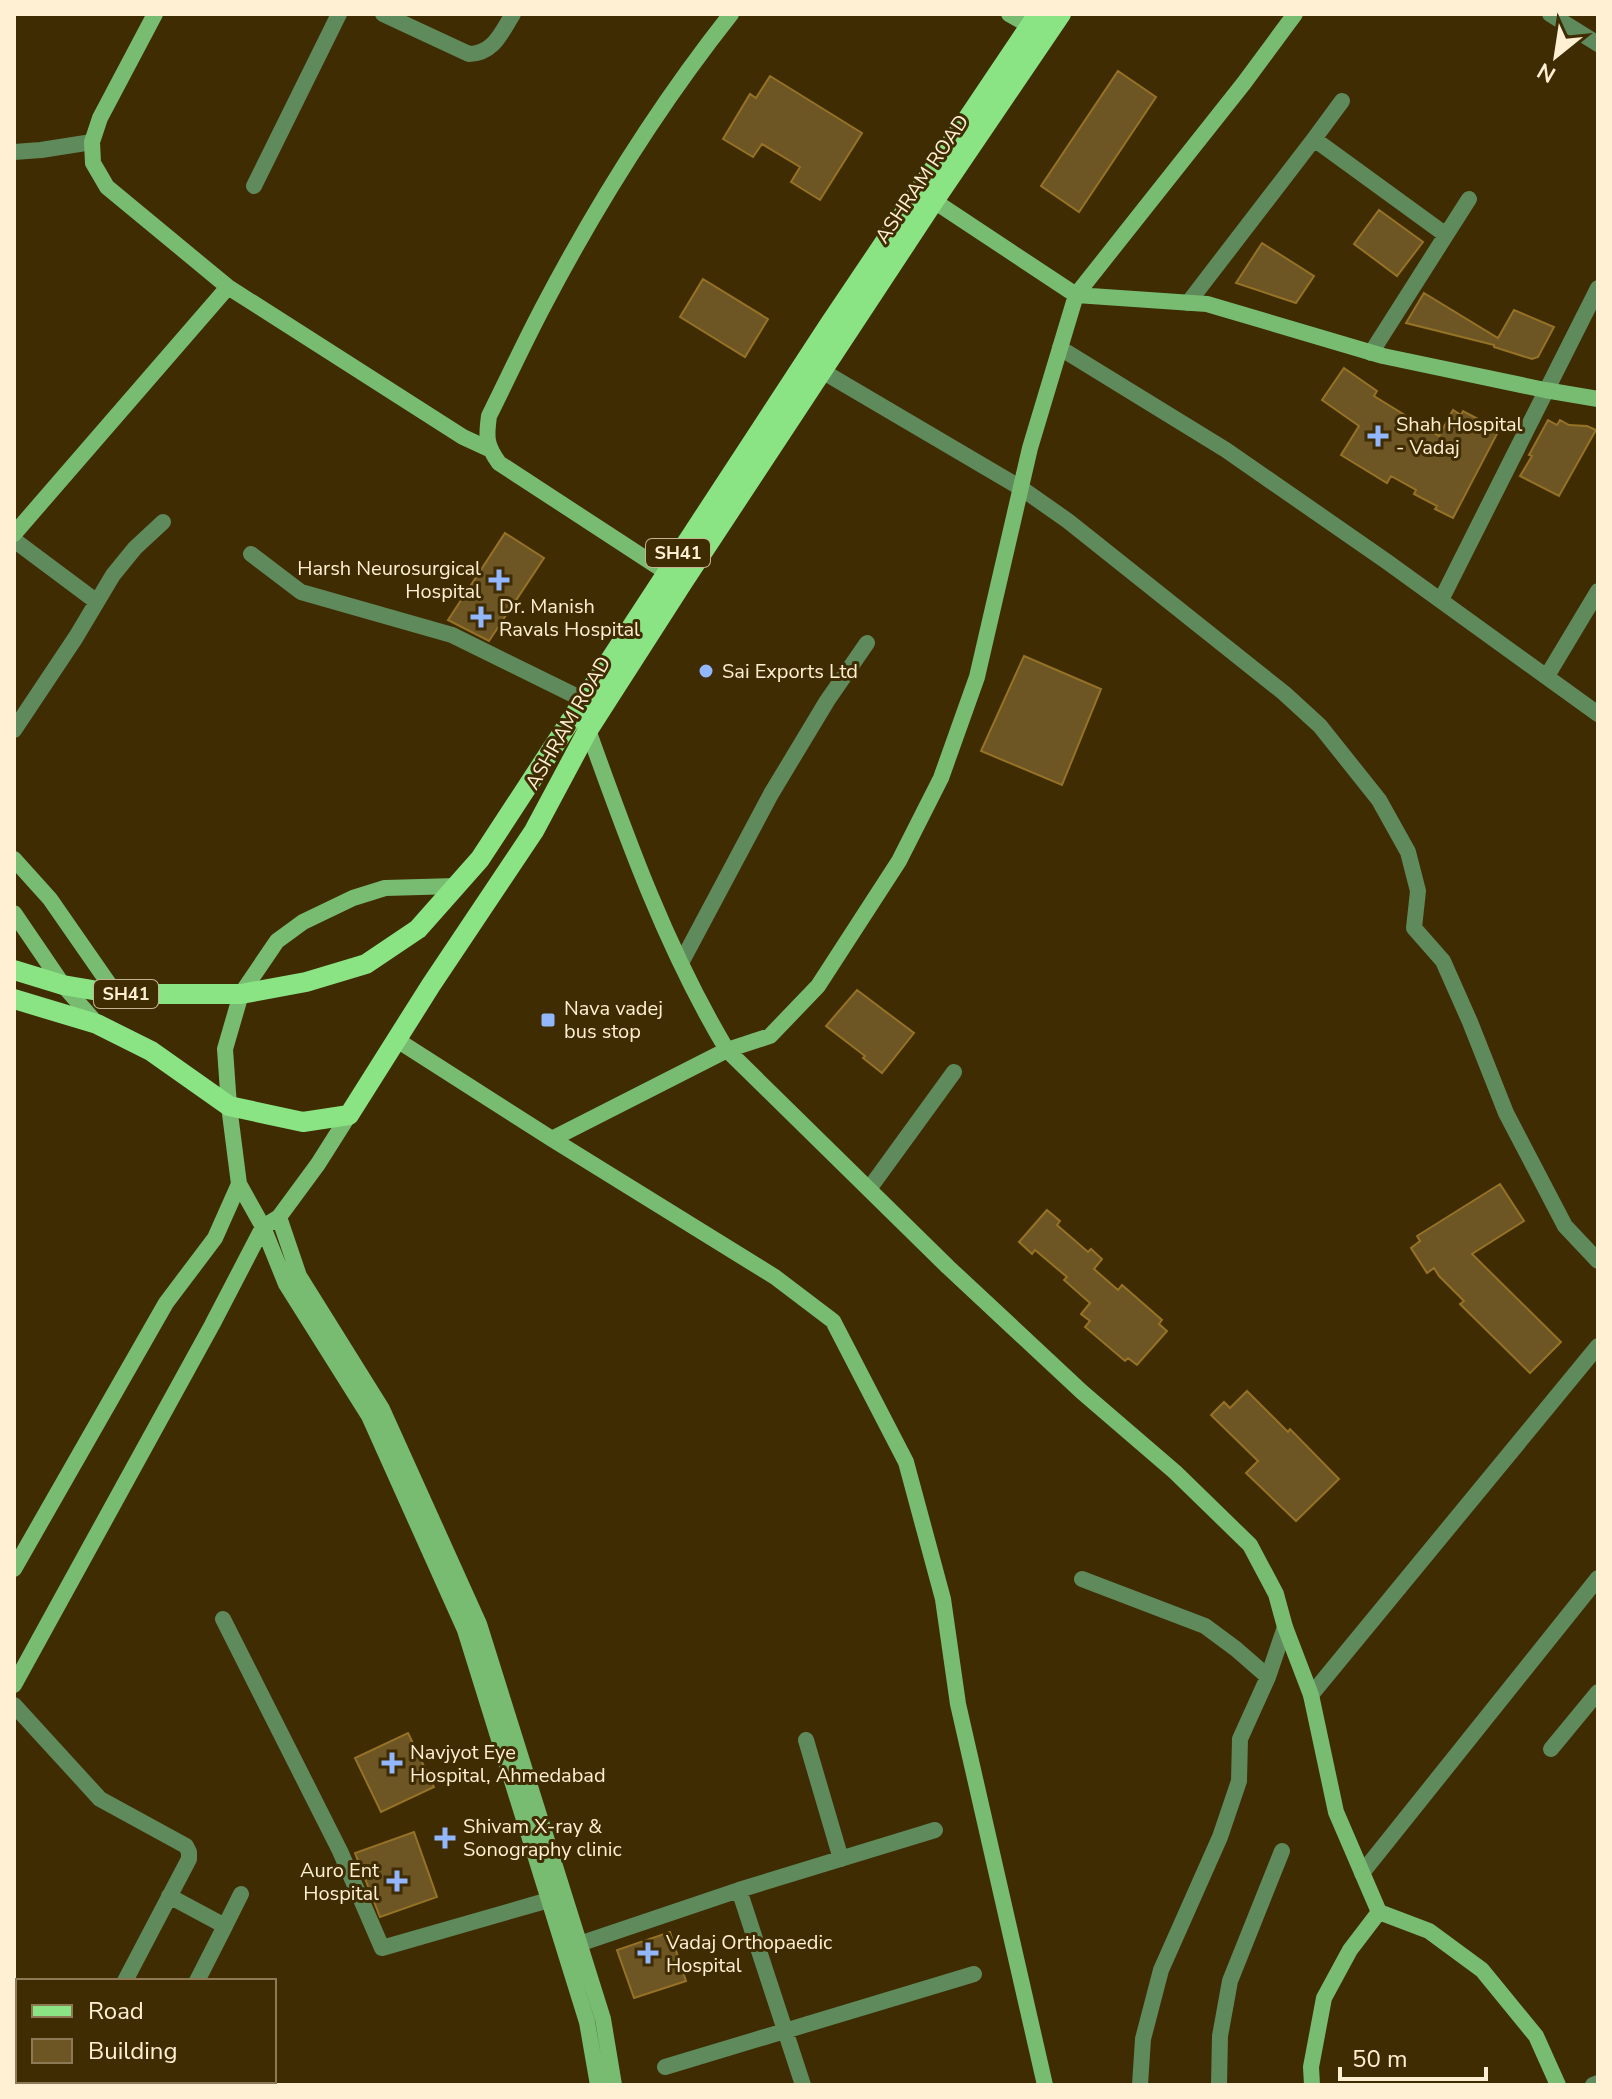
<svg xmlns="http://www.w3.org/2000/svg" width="1612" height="2099" font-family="'Nunito Sans',sans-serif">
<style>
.building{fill:#6e5624;stroke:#957225;stroke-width:2}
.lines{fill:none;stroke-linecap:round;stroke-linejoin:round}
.street{stroke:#5f8a5c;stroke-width:16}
.secondary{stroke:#78bc72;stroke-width:16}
.primary{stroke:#8ae483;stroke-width:20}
.poi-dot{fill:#92b7fd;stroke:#3f2c02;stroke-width:3}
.labels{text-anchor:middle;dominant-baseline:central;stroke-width:6;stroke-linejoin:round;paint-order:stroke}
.shield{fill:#3f2c02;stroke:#c5b494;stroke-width:2}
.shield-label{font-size:18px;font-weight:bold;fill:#ffefd3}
.street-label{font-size:20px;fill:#ffefd3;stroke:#3f2c02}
.poi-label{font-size:20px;fill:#ffefd3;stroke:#3f2c02;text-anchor:start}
</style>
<rect width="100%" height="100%" fill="#3f2c02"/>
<path class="building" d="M1118 71 1156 97 1079 212 1041 186Z
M770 76 862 133 820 200 791 182 800 167 762 144 753 157 723 139 750 94 756 98Z
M1379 210 1423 242 1397 276 1354 244Z
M1262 243 1314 276 1296 303 1236 283Z
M703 279 768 319 745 357 680 317Z
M1424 293 1498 338 1514 310 1554 327 1538 357 1532 359 1494 347V345L1406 323Z
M1344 368 1377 391 1374 396 1439 436 1453 410 1461 415 1463 411 1499 430 1453 518 1435 509 1437 506 1414 494 1416 490 1391 476 1387 483 1341 455 1359 426 1322 400Z
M1548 420 1557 425 1560 420 1569 425 1587 426 1596 430 1559 496 1520 476 1532 456 1529 455Z
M505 533 544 558 489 641 448 620Z
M1024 656 1101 689 1062 785 981 751Z
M857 990 914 1033 882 1073 863 1058 865 1056 826 1026Z
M1500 1184 1524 1221 1472 1254 1561 1342 1530 1373 1460 1304 1464 1301 1439 1276 1434 1268 1427 1273 1411 1248 1420 1241 1417 1236Z
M1047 1210 1060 1221 1057 1225 1065 1232 1088 1252 1091 1249 1102 1259 1094 1269 1118 1290 1122 1285 1162 1320 1159 1324 1167 1331 1137 1365 1128 1358 1125 1361 1085 1327 1090 1321 1081 1314 1090 1303 1064 1280 1067 1277 1035 1250 1032 1254 1019 1242Z
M1247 1391 1288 1432 1290 1429 1339 1479 1296 1521 1246 1473 1258 1461 1211 1415 1224 1402 1230 1408Z
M408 1733 434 1787 381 1812 355 1758Z
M414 1832 437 1897 380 1917 355 1853Z
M670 1932 686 1981 634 1998 617 1950Z"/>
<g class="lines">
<path class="street" d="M383 14 469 54C494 53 501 33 513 14
M1550 14 1598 44
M1314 139 1446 235 1371 353
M14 152 41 150 92 142
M254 186 339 14
M1446 235 1469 199
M1188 303 1314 139 1342 101
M1060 348 1226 450 1386 561 1598 714
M822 371 1021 488 1068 521 1284 693 1320 726 1379 800 1408 852 1418 891 1414 928 1443 961 1470 1022 1506 1113 1565 1226 1598 1261
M14 540 97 602
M251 554 301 592 452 635 584 700
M1441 600 1598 288
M1547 676 1598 591
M14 730 76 637 113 575 135 548 163 522
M681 963 771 794 827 701 867 643
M869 1189 954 1072
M1082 1579 1205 1626 1236 1649 1268 1677
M223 1619 340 1851 382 1948 549 1900
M1311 1695 1598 1346
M14 1705 100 1799 186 1846 189 1852V1859L125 1981
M806 1740 841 1859
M1551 1749 1598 1692
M1362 1873 1598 1578
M739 1890 803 2085
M169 1896 225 1926 197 1981
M225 1926 241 1894
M579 1944 739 1890 935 1830
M14 2021 18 2023
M665 2067 974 1974
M1140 2085 1143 2039 1161 1970 1220 1837 1239 1781 1240 1739 1268 1677 1285 1627
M1219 2085 1220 2036 1230 1981 1282 1851
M1593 2085 1598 2083"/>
<path class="secondary" d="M155 14 100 118 92 142 93 163 107 187 228 287 463 437 489 449
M1009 14 1030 26
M934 201 1076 295 1207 304 1383 356 1545 390 1598 399
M14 534 228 287
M666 572 499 463C486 445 486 438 489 416 507 380 524 343 543 307 597 204 659 105 731 14
M588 730C627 839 667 950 727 1050L948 1267 1082 1392 1175 1472 1250 1545 1276 1594 1285 1627 1311 1695 1336 1812 1379 1912 1429 1931 1482 1970 1536 2036 1558 2085
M14 859 50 899 116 994
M456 886 385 888 353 898 303 922 277 941 241 994 225 1049 229 1106 239 1184 263 1227 286 1284 369 1416 465 1630 587 2022 598 2085
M14 913 63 985 97 1024
M397 1040 552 1139 775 1277 833 1321 906 1462 943 1599 958 1704 1045 2085
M552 1139 727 1050 770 1036 818 986 899 861 941 778 977 677 1030 448 1076 295 1244 83 1295 14
M279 1217 299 1276 382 1409 479 1624 603 2019 614 2085
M14 1569 166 1303 215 1238 239 1184
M14 1685 212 1325 263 1227 279 1217 318 1164 349 1115
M1312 2085 1311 2067 1324 1998 1350 1950 1379 1912"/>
<path class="primary" d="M14 970 63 985 116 994H241L306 982 366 964 418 929 480 859 829 325 1038 14
M14 999 97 1024 151 1051 229 1106 303 1122 349 1115 431 985 534 831 588 730 683 582 934 201 1061 14"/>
</g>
<g class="poi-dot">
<path d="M1374 424h8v8h8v8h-8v8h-8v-8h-8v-8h8z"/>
<path d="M495 568h8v8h8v8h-8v8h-8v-8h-8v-8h8z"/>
<path d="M477 605h8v8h8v8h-8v8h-8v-8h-8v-8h8z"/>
<circle cx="706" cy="671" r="8"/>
<rect x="540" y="1012" width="16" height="16" rx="4"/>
<path d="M388 1751h8v8h8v8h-8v8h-8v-8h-8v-8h8z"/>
<path d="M441 1826h8v8h8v8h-8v8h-8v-8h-8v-8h8z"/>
<path d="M393 1869h8v8h8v8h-8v8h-8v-8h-8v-8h8z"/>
<path d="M644 1941h8v8h8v8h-8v8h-8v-8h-8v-8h8z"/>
</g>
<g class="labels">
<g class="shield">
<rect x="646" y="539" width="64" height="28" rx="6"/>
<rect x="94" y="980" width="64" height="28" rx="6"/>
</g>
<g class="shield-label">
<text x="678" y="553">SH41</text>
<text x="126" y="994">SH41</text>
</g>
<g class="street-label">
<text transform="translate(922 179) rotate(-56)">ASHRAM ROAD</text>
<text transform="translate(568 723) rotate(-60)">ASHRAM ROAD</text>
</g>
<g class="poi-label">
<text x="1396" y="424">Shah Hospital<tspan x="1396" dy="23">- Vadaj</tspan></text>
<text x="481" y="568" text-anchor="end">Harsh Neurosurgical<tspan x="481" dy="23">Hospital</tspan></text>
<text x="499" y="606">Dr. Manish<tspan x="499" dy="23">Ravals Hospital</tspan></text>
<text x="722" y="671">Sai Exports Ltd</text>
<text x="564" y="1008">Nava vadej<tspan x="564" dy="23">bus stop</tspan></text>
<text x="410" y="1752">Navjyot Eye<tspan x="410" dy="23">Hospital, Ahmedabad</tspan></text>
<text x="463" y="1826">Shivam X-ray &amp;<tspan x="463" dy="23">Sonography clinic</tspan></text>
<text x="379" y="1870" text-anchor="end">Auro Ent<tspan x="379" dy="23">Hospital</tspan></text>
<text x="666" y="1942">Vadaj Orthopaedic<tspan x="666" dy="23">Hospital</tspan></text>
</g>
</g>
<rect width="1612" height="2099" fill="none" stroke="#ffefd3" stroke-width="32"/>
<rect x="16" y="1979" width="260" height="104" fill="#3f2c02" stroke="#8c7a56" stroke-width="2"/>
<rect x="32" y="2005" width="40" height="12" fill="#8ae483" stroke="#8c7a56" stroke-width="2"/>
<text x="88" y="2019" font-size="24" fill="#ffefd3">Road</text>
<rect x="32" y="2039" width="40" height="24" fill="#6e5624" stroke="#8c7a56" stroke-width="2"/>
<text x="88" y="2059" font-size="24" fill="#ffefd3">Building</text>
<g transform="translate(1556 56) rotate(210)" stroke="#3f2c02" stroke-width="6" paint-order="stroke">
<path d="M0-6L14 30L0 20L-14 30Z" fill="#ffefd3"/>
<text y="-12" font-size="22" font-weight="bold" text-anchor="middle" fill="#ffefd3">N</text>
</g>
<path d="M1340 2067v12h146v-12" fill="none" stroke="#ffefd3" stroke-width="4"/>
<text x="1352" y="2067" font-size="24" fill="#ffefd3" stroke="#3f2c02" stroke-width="6" paint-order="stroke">50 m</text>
</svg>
